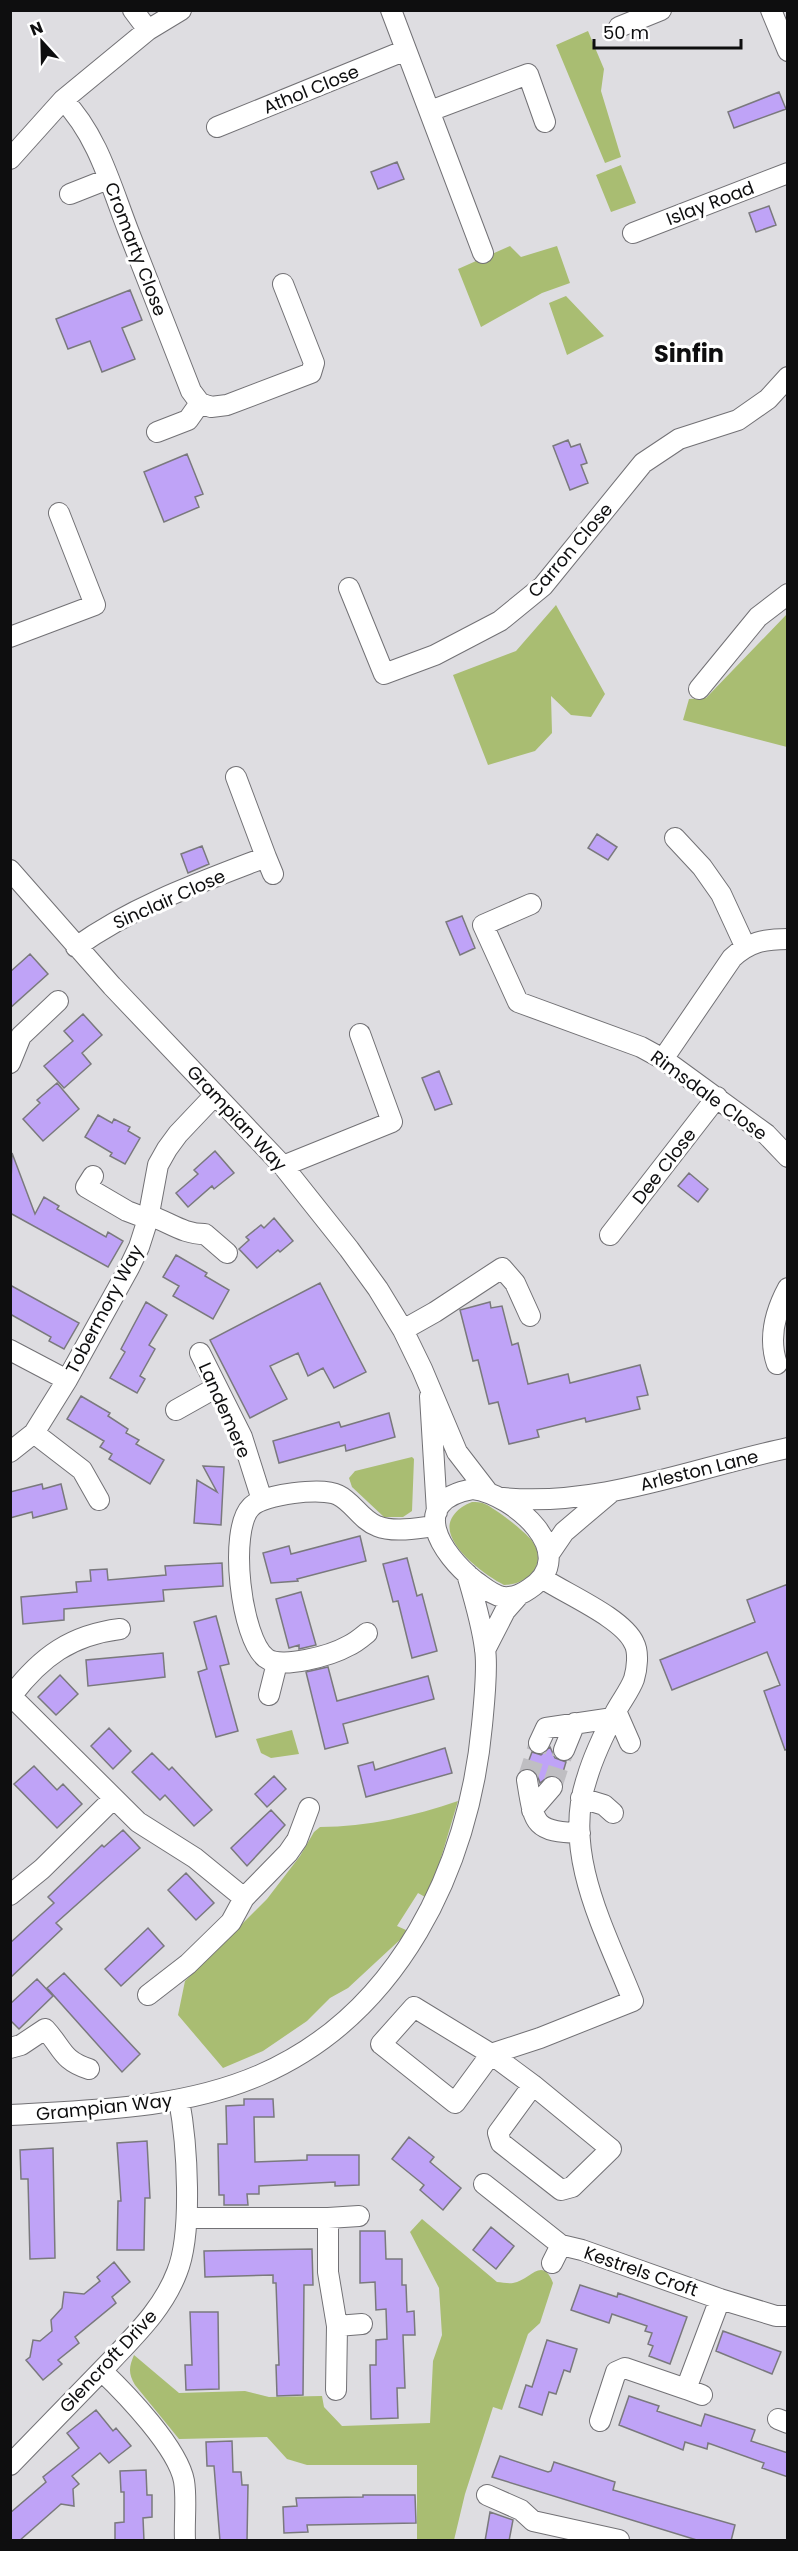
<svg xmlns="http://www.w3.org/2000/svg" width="798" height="2551" font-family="Poppins,sans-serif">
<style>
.green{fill:#a9bd72}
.building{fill:#bfa3f7;stroke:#7a797d;stroke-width:1.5}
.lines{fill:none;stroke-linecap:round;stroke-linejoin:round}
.minor-tunnel{stroke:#bfbec2;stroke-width:20;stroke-dasharray:20 10;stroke-linecap:butt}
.minor-casing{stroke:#727175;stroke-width:22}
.minor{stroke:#fff;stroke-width:20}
.labels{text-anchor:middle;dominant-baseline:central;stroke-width:6;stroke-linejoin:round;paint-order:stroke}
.street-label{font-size:18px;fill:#0e0e0f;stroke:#fff}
.district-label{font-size:24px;font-weight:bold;fill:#0e0e0f;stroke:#fff}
</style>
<rect width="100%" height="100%" fill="#dedde1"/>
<path class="green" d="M588 31 604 69 601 91 621 157 605 163 556 45Z
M621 165 636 203 611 212 596 175Z
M510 246 521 257 557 246 570 283 542 293 481 327 458 269Z
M566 296 604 336 567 355 549 303Z
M556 605 605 694 591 717 571 715 551 696 552 733 535 751 488 765 453 675 516 651Z
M787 614V747L683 720 689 699 706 698Z
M412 1457 414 1459 412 1511 403 1517H384L352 1487 349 1478 355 1471Z
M472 1502C476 1502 481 1502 485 1504 496 1509 527 1533 533 1542 548 1566 526 1585 504 1585 484 1575 436 1540 453 1516 458 1509 464 1505 472 1502Z
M292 1730 299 1754 271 1758 261 1753 256 1739Z
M458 1801 435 1878 425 1897 418 1893 397 1926 406 1930 403 1937 348 1988 330 1998 307 2021 263 2051 223 2068 178 2015 185 1981 267 1899 300 1856 314 1832 320 1827C367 1827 414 1816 458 1801Z
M422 2219 497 2282C502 2282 508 2284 513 2283 530 2281 542 2255 553 2283L540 2323 528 2334 502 2410 493 2407 465 2494 454 2540H417V2465H307L287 2459 267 2437 179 2439 135 2385C128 2373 129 2367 134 2355L179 2393 245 2391 269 2397 322 2396 324 2407 342 2426 430 2423 433 2361 442 2335 439 2288 410 2232Z"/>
<path class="building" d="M779 92 786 109 734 128 728 112Z
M397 162 404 179 378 189 371 172Z
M769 206 776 225 756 232 749 213Z
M130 290 142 320 122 328 135 359 102 372 90 341 68 349 56 319Z
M568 440 571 447 580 444 587 463 581 465 588 483 570 490 553 446Z
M187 454 203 494 195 497 199 507 164 522 144 472Z
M597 834 617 847 608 860 588 848Z
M202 846 209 864 188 873 181 854Z
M462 916 475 948 460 955 446 922Z
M30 954 48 974 10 1008V972Z
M83 1014 102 1035 82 1053 91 1064 64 1088 44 1066 73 1041 64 1031Z
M439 1071 452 1104 435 1110 422 1078Z
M57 1083 79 1109 43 1141 23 1119 40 1103 37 1100Z
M98 1115 112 1123 114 1119 130 1127 128 1131 140 1138 125 1164 110 1156 112 1153 85 1137Z
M215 1151 234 1173 214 1189 212 1186 188 1207 176 1193 198 1174 194 1170Z
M12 1153 35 1214 44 1197 59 1206 57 1209 106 1237 108 1232 123 1241 108 1267 10 1213Z
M689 1173 708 1189 698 1202 678 1186Z
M274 1218 293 1241 280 1252 278 1250 257 1268 239 1249 249 1240 246 1237 261 1225 264 1228Z
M176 1255 207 1273 205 1276 229 1290 213 1319 173 1296 179 1286 163 1277Z
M320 1283 366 1372 334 1388 323 1368 308 1376 298 1353 270 1366 287 1399 250 1418 210 1340Z
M10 1285 79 1323 64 1349 49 1341 51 1337 10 1314Z
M146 1302 167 1315 149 1345 155 1349 140 1376 145 1379 137 1393 110 1378 125 1352 121 1349Z
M490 1302 491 1308 502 1306 512 1345 518 1343 528 1384 568 1374 570 1383 640 1365 648 1395 637 1397 640 1409 586 1422 585 1418 537 1430 539 1437 509 1444 498 1402 489 1404 478 1360 473 1361 460 1310Z
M81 1396 110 1413 108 1416 128 1429 126 1433 139 1440 136 1444 164 1460 150 1484 109 1459 112 1454 100 1447 104 1441 67 1419Z
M389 1413 395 1437 346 1451 345 1445 279 1463 273 1441 339 1422 341 1427Z
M203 1466 224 1467 221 1525 194 1523 197 1480 217 1492Z
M42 1484 43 1489 61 1484 67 1509 33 1518 32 1512 10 1518V1492Z
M360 1536 366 1561 297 1579 298 1581 271 1583 263 1553 289 1546 291 1554Z
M407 1558 417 1596 422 1594 437 1651 412 1658 398 1601 393 1602 383 1564Z
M222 1563 223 1586 163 1590 164 1601 64 1609V1620L23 1624 21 1597 77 1592 76 1582 91 1581 90 1570 107 1569 108 1580 166 1575 165 1566Z
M788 1584V1749L785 1750 764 1691 780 1685 767 1652 672 1690 660 1660 755 1622 747 1600Z
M301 1592 316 1645 299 1649V1645L289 1648 276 1599Z
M216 1616 229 1664 220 1666 238 1731 216 1737 198 1672 207 1669 194 1622Z
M163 1653 165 1677 88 1686 86 1660Z
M328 1667 337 1701 428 1676 434 1699 343 1724 348 1743 325 1749 306 1672Z
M60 1675 78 1694 56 1715 38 1697Z
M109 1728 131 1751 113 1769 91 1746Z
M550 1747 555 1758 566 1762 561 1779 555 1775 549 1776 540 1783 536 1772 526 1768 532 1752 541 1755Z
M445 1748 452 1773 366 1797 358 1766 373 1762 375 1770Z
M152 1753 169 1770 172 1767 212 1810 194 1826 165 1795 160 1800 132 1772Z
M34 1766 57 1790 63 1784 82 1804 57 1828 14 1784Z
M274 1776 286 1789 267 1807 255 1794Z
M271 1810 285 1825 247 1866 231 1848Z
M123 1830 140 1848 56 1923 62 1929 10 1978V1943L54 1903 48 1897 102 1845 104 1847Z
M186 1873 214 1903 196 1920 168 1890Z
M148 1928 164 1946 121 1986 105 1969Z
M64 1973 140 2054 122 2072 47 1988Z
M37 1979 53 1996 19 2029 10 2020V2004Z
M244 2099H273L274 2117H254L255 2162 307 2160V2155H359V2185L335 2186V2182L259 2186V2194H247L248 2205H224V2195H219L218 2144H227L226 2106 244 2105Z
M409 2137 434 2157 430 2162 461 2188 443 2210 420 2190 424 2185 392 2159Z
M147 2141 150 2198H145L144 2250H117L118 2201H121L117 2143Z
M53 2148 55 2258 30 2259 28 2179H21L20 2150Z
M491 2227 514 2246 496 2269 473 2250Z
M360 2231H385L386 2259H402V2285H406L407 2312 414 2311 415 2335H403L405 2388H397L398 2418 371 2419 370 2365H376V2340L387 2339 386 2309 376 2310 375 2282 360 2283Z
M312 2249 313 2285H304L303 2395 277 2396 276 2365H279L276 2283H273V2275L205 2277 204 2251Z
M114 2262 130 2282 112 2297 116 2303 75 2337 79 2343 58 2360 62 2364 43 2380 26 2360 30 2357 33 2340 40 2341 52 2331 51 2320 62 2308 64 2292 84 2294 100 2281 97 2277Z
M580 2285 617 2297 618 2293 687 2317 670 2364 649 2356 653 2346 648 2344 652 2333 645 2331 647 2326 612 2314 609 2323 571 2310Z
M190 2312H218L219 2389 186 2390 185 2365H192Z
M723 2331 781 2352 772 2374 716 2351Z
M547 2340 577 2349 570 2372 564 2370 556 2394 549 2392 542 2415 519 2407 526 2385 532 2387Z
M629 2396 659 2406 657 2411 701 2426 705 2414 755 2430 751 2441 788 2453V2477L762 2468 764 2463 708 2443 707 2449 685 2442 683 2450 619 2425Z
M96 2410 113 2431 116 2428 131 2446 109 2463 100 2453 72 2476 79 2484 73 2489 74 2506 61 2504 19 2541H10V2513L46 2482 43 2477 79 2448 67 2433Z
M232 2441 233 2472H241L242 2485H248L247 2541H220L214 2466H207L206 2442Z
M500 2456 548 2472 551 2471 554 2462 615 2482 613 2490 735 2525 731 2541H700L492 2477Z
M146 2470 147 2495H152V2517L143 2518 144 2541H115V2523L124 2522V2492H121L120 2471Z
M363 2495H415L416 2523 307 2525 308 2532 284 2533 283 2507 297 2506 296 2498 363 2497Z
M490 2512 513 2520 509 2541H485Z"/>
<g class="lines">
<path class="minor-tunnel" d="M527 1780 539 1743
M552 1787 564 1750"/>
<defs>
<path id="minor" d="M133 10 148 30
M391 10 483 253
M771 10 788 51
M619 27 661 10
M63 100C97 134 111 186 128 230 149 284 170 337 191 391L200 403
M430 111 528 74 545 122
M217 127 406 50
M10 159 63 100 148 30 181 10
M70 194 108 179
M633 233 788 173
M157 432 188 420 200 403 211 407 227 405 311 373 314 363 283 284
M349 588 384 674 435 655 500 621 543 586 643 463 679 439 738 420 768 399 788 377
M10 637 95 605 59 513
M699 689 758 617 788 594
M675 838 702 867 721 894 745 946
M266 857 273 874
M10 870 112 986 283 1166 349 1249 378 1289 403 1330 422 1369 457 1452 487 1491
M531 904 483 925 518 1002 641 1047 663 1059 766 1134 788 1157
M76 947C133 906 201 882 266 857L236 777
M663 1059 732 958C749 942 764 939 788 939
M10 1063 21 1036 58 1001
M283 1166 392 1122 360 1034
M93 1176 86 1187 127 1211 148 1219
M148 1215C170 1222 182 1234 205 1234L227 1253
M610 1235 717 1097
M403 1330 435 1312 502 1268 515 1283 530 1316
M10 1350 67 1380
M200 1353 242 1437 262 1500
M777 1364C768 1338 775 1312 788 1288
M430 1396 437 1512
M176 1410 217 1387
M34 1433 82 1470 99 1500
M10 1452 34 1433 67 1380 129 1268 139 1247 148 1219 158 1165 167 1149 178 1134 214 1096
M473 1489C513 1494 583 1554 529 1589 522 1594 512 1598 503 1597 492 1595 484 1587 475 1581 441 1554 406 1501 473 1489Z
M503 1498C601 1507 693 1468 788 1448
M549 1554 564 1532 610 1493
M367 1633C361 1638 355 1643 348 1646 332 1655 281 1670 266 1658 241 1639 228 1530 251 1507 263 1494 323 1487 338 1495 353 1502 361 1520 377 1526 394 1533 417 1528 435 1526
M485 1650 505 1611 520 1594
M10 1695 138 1822 195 1858 244 1898
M12 1695C41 1657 71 1635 120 1629
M269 1695 277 1663
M616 1711 630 1743
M539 1743 546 1728 613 1718
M564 1750 575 1723
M527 1780C534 1823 533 1832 580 1833
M581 1798 604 1805 613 1813
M532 1810 552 1787
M10 1895 42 1869 113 1799
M148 1995 188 1964 231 1922 244 1898 288 1853 297 1840 309 1808
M10 2048 21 2045 45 2029C63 2048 61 2060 89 2069
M533 2085 498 2133 501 2143 561 2190 572 2187 611 2149 533 2085 491 2054 414 2007 381 2044 455 2103 491 2054 540 2038 633 2001C606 1932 561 1853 587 1778 594 1754 605 1732 616 1711 622 1700 630 1690 634 1679 637 1669 639 1652 634 1643 623 1618 566 1594 542 1578
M10 2115C94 2110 181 2109 260 2075 398 2015 469 1869 482 1725 484 1704 488 1669 485 1649 482 1624 474 1598 467 1574
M484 2184 561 2245
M187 2218H328L359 2216
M328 2218V2272L337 2326 336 2390
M552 2263 561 2245 582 2250 720 2299 776 2316H788
M337 2326 362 2324
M102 2371C126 2394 178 2448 184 2481 187 2499 184 2521 185 2540
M702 2395 686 2389 720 2299
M778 2419 788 2423
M600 2421 616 2372 625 2368 686 2389
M10 2465C43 2431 76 2397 109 2363 135 2335 163 2309 177 2272 193 2233 187 2142 179 2100
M487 2495 521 2510 533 2521 619 2540"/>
</defs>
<use href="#minor" class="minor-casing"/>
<use href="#minor" class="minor"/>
</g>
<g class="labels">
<g class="street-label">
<text transform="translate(311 89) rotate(-22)">Athol Close</text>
<text transform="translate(710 203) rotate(-21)">Islay Road</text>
<text transform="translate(136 249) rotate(69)">Cromarty Close</text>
<text transform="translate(570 550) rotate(-49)">Carron Close</text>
<text transform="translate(169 899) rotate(-24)">Sinclair Close</text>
<text transform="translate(709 1095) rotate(36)">Rimsdale Close</text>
<text transform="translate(237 1118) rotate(47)">Grampian Way</text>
<text transform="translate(664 1166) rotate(-52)">Dee Close</text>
<text transform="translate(104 1309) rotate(-62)">Tobermory Way</text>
<text transform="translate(225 1410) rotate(66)">Landemere</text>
<text transform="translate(699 1470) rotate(-14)">Arleston Lane</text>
<text transform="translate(104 2107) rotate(-6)">Grampian Way</text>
<text transform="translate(641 2271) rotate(19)">Kestrels Croft</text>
<text transform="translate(108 2361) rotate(-47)">Glencroft Drive</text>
</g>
<g class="district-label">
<text x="689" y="353">Sinfin</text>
</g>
</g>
<rect width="798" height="2551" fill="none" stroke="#0e0e0f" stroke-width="24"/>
<g transform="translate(42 42) rotate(338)" stroke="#ffffff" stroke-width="4.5" paint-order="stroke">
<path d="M0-4.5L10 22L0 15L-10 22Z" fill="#0e0e0f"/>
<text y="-9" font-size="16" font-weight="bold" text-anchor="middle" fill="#0e0e0f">N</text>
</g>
<path d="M594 39v9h147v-9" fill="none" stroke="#0e0e0f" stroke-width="3"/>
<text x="603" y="39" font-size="18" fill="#0e0e0f" stroke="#ffffff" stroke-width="4.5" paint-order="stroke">50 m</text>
</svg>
